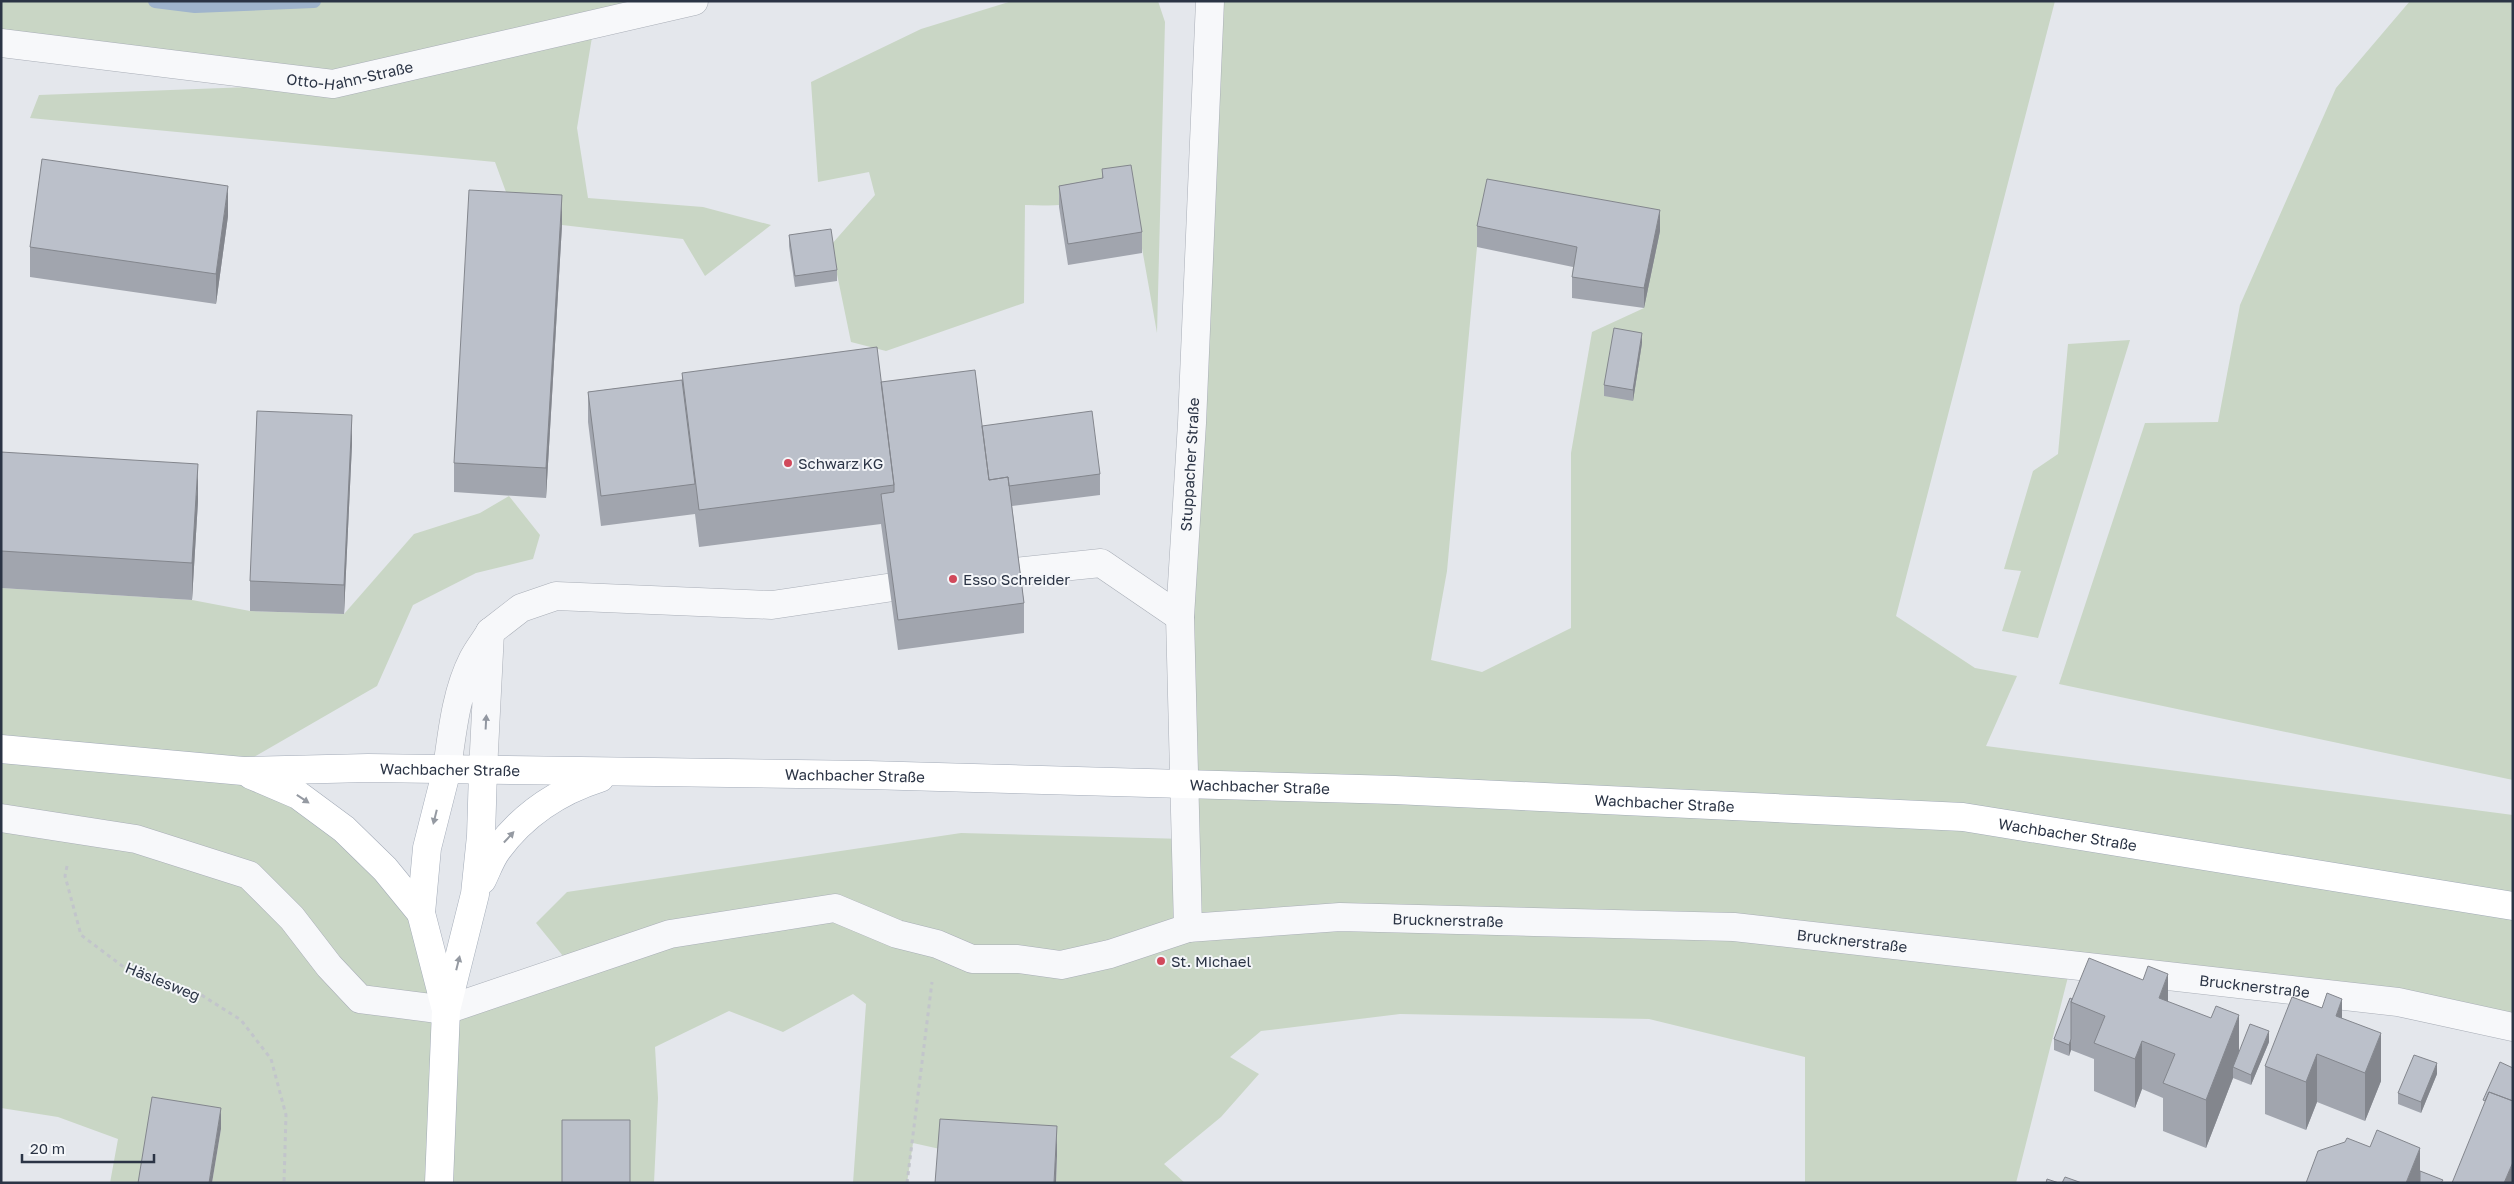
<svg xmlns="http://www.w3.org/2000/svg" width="2514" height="1184" font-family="'Golos Text',sans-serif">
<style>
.green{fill:#c9d6c5;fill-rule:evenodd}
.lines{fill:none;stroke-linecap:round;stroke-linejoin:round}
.stream{stroke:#9fb4cc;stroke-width:14}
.minor-casing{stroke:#a9aeb7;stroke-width:29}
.major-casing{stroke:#a3abb8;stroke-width:29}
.path{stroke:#c2c5cb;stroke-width:3;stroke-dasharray:4 4;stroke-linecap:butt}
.minor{stroke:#f7f8fa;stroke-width:28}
.major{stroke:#fff;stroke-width:28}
.wall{fill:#a1a5ae}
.shaded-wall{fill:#83868d}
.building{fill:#bbc0ca;stroke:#83868d}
.oneway{fill:#9196a0}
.oneway2{fill:#959aa2}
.poi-dot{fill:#d1495b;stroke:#f4f6f9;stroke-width:2}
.labels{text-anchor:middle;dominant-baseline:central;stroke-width:4;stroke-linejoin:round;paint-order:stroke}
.street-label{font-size:15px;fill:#2b3445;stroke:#f4f6f9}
.poi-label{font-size:15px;fill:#2b3445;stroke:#f4f6f9;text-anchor:start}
</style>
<rect width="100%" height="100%" fill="#e4e7ec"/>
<path class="green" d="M1 1H694L594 25 577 128 588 198 703 207 771 225 705 276 683 239 562 225 517 222 495 162 30 118 39 95 329 84 1 43Z
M1012 1H1158L1165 22 1157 333 1131 186C1093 203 1066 207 1025 205L1024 303 886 351 851 342 831 245 875 195 869 172 818 182 811 82 921 29Z
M1210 1H2055L1896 616 1975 668 2017 676 1986 746 2513 815V1027L2071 965 2016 1183H1805V1057L1649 1019 1400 1014 1261 1031 1230 1057 1259 1074 1221 1117 1164 1164 1185 1183H1056L1057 1156 940 1149 913 1143 907 1183H853L866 1004 853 994 783 1032 729 1011 655 1047 658 1098 654 1183H212L221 1129 141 1183H110L118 1139 58 1117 1 1108V588L192 600 250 611 344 614 414 534 480 513 509 496 540 535 533 559 476 573 413 605 377 686 249 760 421 913 447 1010 572 967 536 923 567 892 961 833 1185 839ZM1487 200 1644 308 1592 332 1571 453V628L1482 672 1431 660 1447 571 1477 247Z
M2410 1H2513V780L2059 684 2145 423 2218 422 2240 305 2336 88Z
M2130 340 2038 638 2002 631 2021 571 2004 569 2033 471 2058 454 2068 344Z"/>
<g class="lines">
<path class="stream" d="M155 1 195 6 314 1"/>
<defs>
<g id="minor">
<path id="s1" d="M1 43 333 84 694 1"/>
<path d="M984 575 1101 563 1180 617"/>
<path d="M490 632 521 608 556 596 772 605 927 582"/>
<path d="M447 769C452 733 456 692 473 659 478 649 485 641 490 632L483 771"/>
<path id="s2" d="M1 818 136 839 249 875 292 918 329 966 360 999 446 1010 670 934 835 908 897 934 937 944 972 959H1018L1061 965 1110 954 1188 928 1340 917 1734 927 2398 1002 2513 1027"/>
<path id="s3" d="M1188 928 1180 617 1192 423 1210 1"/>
</g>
<g id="major">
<path id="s4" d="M1 749 243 771 368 768 868 775 1395 790 1963 817 2513 906"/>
<path d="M251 775 298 795 344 829 385 869 421 913"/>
<path d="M482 880C487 870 491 858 498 849 524 814 559 791 600 778"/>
<path d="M445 1006 421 913 427 848 447 769"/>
<path d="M439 1183 446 1010 475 894 481 836 483 771"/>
</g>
</defs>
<use href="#minor" class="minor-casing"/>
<use href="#major" class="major-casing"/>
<path class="path" d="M67 866 65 876 81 935 129 971 195 991 241 1020 271 1059 286 1115 284 1183
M907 1183 932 982"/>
<use href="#minor" class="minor"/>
<use href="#major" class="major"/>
</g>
<path class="wall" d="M1102 169 1142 232V253L1068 265 1059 207V186L1102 178Z
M228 216 216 304 30 277V247Z
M562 225 546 498 454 492V463Z
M1477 226 1660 231 1644 308 1572 298V277L1573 267 1477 247Z
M789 235 837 270V281L795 287 789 246Z
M1642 343 1633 401 1604 396V385Z
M682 373 881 382 982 426 1100 474V495L1012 506 1024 603V633L898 650 881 524 699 547 695 514 601 526 588 422V392L682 380Z
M352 444 344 614 250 611V581Z
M1 452 198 501 192 600 1 588Z
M2072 999 2168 1002 2239 1052 2269 1042 2251 1085 2233 1078 2206 1148 2163 1131V1098L2142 1089 2135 1108 2094 1091V1059L2071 1050 2069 1056 2054 1050V1039Z
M2322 1008 2342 1018 2381 1081 2365 1121 2317 1102 2306 1130 2265 1114V1066Z
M2437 1074 2421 1113 2398 1104V1093Z"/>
<path class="shaded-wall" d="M228 186V216L216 304V274Z
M562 195V225L546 498V468Z
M1660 210V231L1644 308V288Z
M1642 333V343L1633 401V390Z
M352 415V444L344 614V585Z
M198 464V501L192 600V563Z
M2168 974V1022L2159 998Z
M2342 999V1047L2336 1016Z
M2239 1015V1064L2233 1067V1078L2206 1148V1100Z
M2269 1031V1042L2251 1085V1075Z
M2381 1033V1081L2365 1121V1073Z
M2071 1039V1050L2069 1056V1045Z
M2142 1041V1089L2135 1108V1059Z
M2317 1054V1102L2306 1130V1082Z
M2437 1063V1074L2421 1113V1102Z
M221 1108V1129L212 1183H209Z
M1057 1126V1156L1056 1183H1054Z
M2420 1148V1183H2406Z
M2513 1162V1183H2504Z"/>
<path class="building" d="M42 159 228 186 216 274 30 247Z
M1131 165 1142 232 1068 244 1059 186 1103 178 1102 169Z
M1487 179 1660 210 1644 288 1572 277 1577 247 1477 226Z
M469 190 562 195 546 468 454 463Z
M831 229 837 270 795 276 789 235Z
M1614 328 1642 333 1633 390 1604 385Z
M877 347 894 485 699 510 682 373Z
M975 370 989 480 1008 477 1024 603 898 620 881 494 894 492V485L881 382Z
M682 380 695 484 601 496 588 392Z
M257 411 352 415 344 585 250 581Z
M1092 411 1100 474 1009 486 1008 477 989 480 982 426Z
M1 452 198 464 192 563 1 551Z
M2089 958 2143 980 2148 966 2168 974 2159 998 2211 1018 2216 1006 2239 1015 2206 1100 2163 1083 2175 1054 2142 1041 2135 1059 2094 1043 2105 1016 2071 1002Z
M2327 993 2342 999 2336 1016 2381 1033 2365 1073 2317 1054 2306 1082 2265 1066 2292 997 2322 1008Z
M2070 998 2072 999 2071 1002V1039L2069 1045 2054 1039Z
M2250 1024 2269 1031 2251 1075 2233 1067Z
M2414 1055 2437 1063 2421 1102 2398 1093Z
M2500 1062 2513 1068V1101L2489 1092 2485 1101 2483 1100Z
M2489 1092 2513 1101V1162L2504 1183H2452Z
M152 1097 221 1108 209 1183H138Z
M940 1119 1057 1126 1054 1183H935Z
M562 1120H630V1183H562Z
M2377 1130 2420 1148 2406 1183H2306L2318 1151 2345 1142 2347 1138 2370 1147Z
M2420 1171 2443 1180 2441 1183H2420Z
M2065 1177 2082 1183H2062Z
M2047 1179 2059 1183H2046Z"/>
<defs><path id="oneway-solid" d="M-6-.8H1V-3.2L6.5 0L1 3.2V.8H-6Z" transform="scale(1.25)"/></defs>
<use class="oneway" href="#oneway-solid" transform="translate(486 722) rotate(-87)"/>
<g class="oneway2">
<use href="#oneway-solid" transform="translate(303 799) rotate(34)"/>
<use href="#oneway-solid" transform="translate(435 817) rotate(104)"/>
<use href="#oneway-solid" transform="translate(509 837) rotate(-47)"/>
<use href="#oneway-solid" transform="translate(458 963) rotate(-76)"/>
</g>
<g class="poi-dot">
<circle cx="788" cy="463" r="5"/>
<circle cx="953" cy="579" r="5"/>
<circle cx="1161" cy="961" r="5"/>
</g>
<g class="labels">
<g class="street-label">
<text stroke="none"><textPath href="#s1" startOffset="352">Otto-Hahn-Straße</textPath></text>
<text stroke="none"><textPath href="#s3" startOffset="464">Stuppacher Straße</textPath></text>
<text stroke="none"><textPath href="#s4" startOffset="450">Wachbacher Straße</textPath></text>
<text stroke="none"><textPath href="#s4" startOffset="855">Wachbacher Straße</textPath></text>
<text stroke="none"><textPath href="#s4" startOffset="1260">Wachbacher Straße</textPath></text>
<text stroke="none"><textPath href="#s4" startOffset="1665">Wachbacher Straße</textPath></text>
<text stroke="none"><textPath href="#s4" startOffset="2070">Wachbacher Straße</textPath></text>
<text stroke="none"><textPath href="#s2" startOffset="1541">Brucknerstraße</textPath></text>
<text stroke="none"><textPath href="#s2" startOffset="1946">Brucknerstraße</textPath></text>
<text transform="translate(163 981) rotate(22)">Häslesweg</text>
<text stroke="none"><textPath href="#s2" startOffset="2351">Brucknerstraße</textPath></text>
</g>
<g class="poi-label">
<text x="798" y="463">Schwarz KG</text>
<text x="963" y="579">Esso Schreider</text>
<text x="1171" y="961">St. Michael</text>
</g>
</g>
<rect width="2514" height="1184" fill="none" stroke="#2b3445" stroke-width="5"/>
<path d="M22 1154v8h132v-8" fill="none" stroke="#2b3445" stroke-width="2.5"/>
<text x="30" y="1154" font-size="15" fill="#2b3445" stroke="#f4f6f9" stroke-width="4" paint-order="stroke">20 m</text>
</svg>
